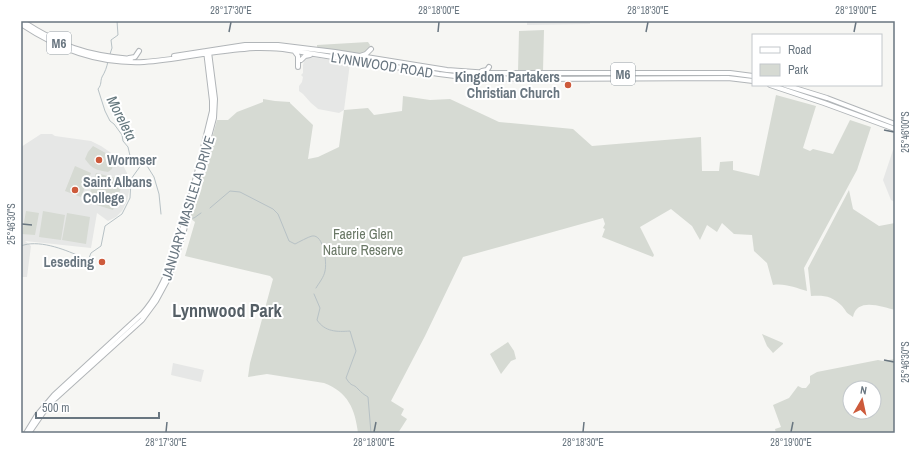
<svg xmlns="http://www.w3.org/2000/svg" width="916" height="454" font-family="'Archivo Narrow',sans-serif">
<style>
.built{fill:#e6e7e6}
.green{fill:#d6dad3;fill-rule:evenodd}
.lines{fill:none;stroke-linecap:round;stroke-linejoin:round}
.stream{stroke:#b7c1c5;stroke-width:1}
.major-casing{stroke:#b1b5b8;stroke-width:6}
.major{stroke:#fff;stroke-width:4}
.ticks{fill:none;stroke:#697680;stroke-width:1.5}
.poi-dot{fill:#cd5a3b;stroke:#fff;stroke-width:1.5}
.labels{text-anchor:middle;dominant-baseline:central;stroke-width:4;stroke-linejoin:round;paint-order:stroke}
.shield{fill:#fff;stroke:#969fa6;stroke-width:1}
.shield-label{font-size:13px;font-weight:bold;fill:#697680}
.street-label{font-size:14px;fill:#697680;stroke:#fff}
.poi-label{font-size:14px;font-weight:bold;fill:#697680;stroke:#fff;text-anchor:end}
.park-label{font-size:14px;fill:#6a7866;stroke:#fff}
.water-label{font-size:15px;font-style:italic;fill:#64777d;stroke:#fff}
.district-label{font-size:18px;font-weight:bold;fill:#555f66;stroke:#fff}
.neatline{fill:none;stroke:#697680;stroke-width:1.5}
.ticks-label{font-size:10px;text-anchor:middle;fill:#697680}
</style>
<rect width="100%" height="100%" fill="#f6f6f3"/>
<path class="built" d="M527 21H590V24L527 25Z
M306 56 350 63 344 110 339 113 318 109 317 108 311 103 303 94 299 91V86L302 82 303 77 301 75 303 73V65L305 57Z
M41 134H52L55 136 91 141 101 146 120 159 127 173 130 187 127 201 122 211 116 217 108 221 97 213 91 248 25 241 31 246 27 277H21V147Z
M893 150H895V202L891 200 883 180Z
M173 363 204 370 201 382 171 375Z"/>
<path class="green" d="M544 30 543 71H518L519 31Z
M368 42 370 45 368 51C358 58 329 49 317 47V45Z
M776 95 816 106 803 148 810 151 813 149 833 154 850 120 871 127 857 170 804 268 807 291C796 288 785 283 773 285L767 263 754 251 752 235 734 234 722 223 717 232 707 225 700 240 692 226 671 209 640 227 654 255 653 257 602 237 605 229 603 228 605 224 603 218 463 257 425 336 391 401 404 409 401 415 407 419 398 433H358C355 409 348 392 324 383L267 374 248 377 250 363 273 279 270 276 185 256 195 222 190 218 217 120H228L237 112 263 102V99L275 101 290 102V103L313 125 308 159 318 157 339 147 344 110 368 108 374 115 402 111 403 96 430 100 450 99 499 122 573 129 592 146C628 143 665 140 701 137L702 171H719L720 162 733 161V170L759 176Z
M93 146 111 156 114 160 112 169 108 172C96 170 92 169 85 159L88 152Z
M75 166 91 173 81 197 65 191Z
M96 173 124 180 113 210 87 202Z
M849 190 853 209 879 226 895 223V310C882 307 857 297 853 317 845 312 847 312 842 306 832 296 824 295 811 296L808 268Z
M26 211 39 213 35 235 22 234Z
M43 211 65 215 61 240 39 237Z
M67 213 90 217 86 244 62 240Z
M762 334 783 343V344L773 353 767 346Z
M508 342 514 351 516 359 511 361 501 374 490 354Z
M895 359V433H776L775 429 781 427 773 405 789 398 798 386 802 388H806L810 383V376L817 372 878 360 883 361ZM850 388H874V412H850Z"/>
<g class="lines">
<path class="stream" d="M110 54 112 48 111 40 118 35 117 21
M108 61C107 67 105 72 102 77 100 82 102 84 98 89L105 111 110 121 114 124 122 135 123 141 128 147 131 160 144 161 154 177 159 194 161 214
M210 208 230 191 240 192 273 209 278 214 289 241 295 244C299 242 308 237 312 236 324 234 327 263 325 271 324 277 319 283 316 288
M192 218H194L201 213
M21 246C37 239 64 249 79 256L83 263H87L91 253 101 246 105 226 122 214 130 198 131 179 144 161
M314 294 320 308 317 320C325 332 337 332 350 331L356 351 346 378C352 388 353 383 358 389 362 393 363 394 368 397L371 433"/>
<defs>
<path id="major" d="M22 21C61 46 84 55 131 59
M21 24C59 49 97 64 144 62 177 60 210 51 244 49 257 47 270 48 283 49L439 74 471 78 532 79 728 78 753 81
M295 52 298 56V67
M174 56 245 45H278L335 52 447 70 489 73H730L753 76
M360 56 366 54 371 49
M129 58 135 57 139 51
M301 60 305 56 310 55
M482 71 487 70 489 67
M770 85 824 103 895 129
M785 85 827 98 895 124
M202 152 212 111V101L206 51
M26 433 37 415 54 395 142 314C174 279 186 213 198 169
M29 433 49 404 57 397 142 320 156 301 169 277 182 238 214 118 215 99 209 52"/>
</defs>
<use href="#major" class="major-casing"/>
<use href="#major" class="major"/>
</g>
<path class="ticks" d="M229 32 231 22M438 32 439 22M646 32 648 22M854 32 856 22M884 130 894 132M22 224 32 225M884 360 894 362M166 432 167 422M374 432 376 422M583 432 584 422M791 432 793 422"/>
<g class="poi-dot">
<circle cx="568" cy="85" r="4"/>
<circle cx="99" cy="160" r="4"/>
<circle cx="75" cy="190" r="4"/>
<circle cx="102" cy="262" r="4"/>
</g>
<g class="labels">
<g class="shield">
<rect x="47" y="32" width="24" height="22" rx="3"/>
<rect x="611" y="63" width="24" height="22" rx="3"/>
</g>
<g class="shield-label">
<text x="59" y="43">M6</text>
<text x="623" y="74">M6</text>
</g>
<g class="street-label">
<text transform="translate(382 65) rotate(9)">LYNNWOOD ROAD</text>
<text transform="translate(188 208) rotate(-73)">JANUARY MASILELA DRIVE</text>
</g>
<g class="poi-label">
<text x="560" y="77">Kingdom Partakers<tspan x="560" dy="16">Christian Church</tspan></text>
<text x="107" y="160" text-anchor="start">Wormser</text>
<text x="83" y="182" text-anchor="start">Saint Albans<tspan x="83" dy="16">College</tspan></text>
<text x="94" y="262">Leseding</text>
</g>
<g class="park-label">
<text x="363" y="234">Faerie Glen<tspan x="363" dy="16">Nature Reserve</tspan></text>
</g>
<g class="water-label">
<text transform="translate(122 118) rotate(63)">Moreleta</text>
</g>
<g class="district-label">
<text x="227" y="310">Lynnwood Park</text>
</g>
</g>
<rect width="916" height="454" fill="none" stroke="#ffffff" stroke-width="44"/>
<rect x="752" y="34" width="130" height="52" fill="#ffffff" stroke="#c3c8cc"/>
<rect x="760" y="47" width="20" height="6" fill="#ffffff" stroke="#c3c8cc"/>
<text x="788" y="54" font-size="12" fill="#697680">Road</text>
<rect x="760" y="64" width="20" height="12" fill="#d6dad3" stroke="#c3c8cc"/>
<text x="788" y="74" font-size="12" fill="#697680">Park</text>
<g transform="translate(862 400) rotate(9)"><circle r="19" fill="#ffffff" stroke="#c3c8cc"/>
<path d="M0-3L7 15L0 10L-7 15Z" fill="#cd5a3b"/>
<text y="-6" font-size="11" font-weight="bold" text-anchor="middle" fill="#697680">N</text>
</g>
<path d="M36 412v6h123v-6" fill="none" stroke="#697680" stroke-width="2"/>
<text x="42" y="412" font-size="12" fill="#697680" stroke="#ffffff" stroke-width="3" paint-order="stroke">500 m</text>
<rect x="22" y="22" width="872" height="410" class="neatline"/>
<g class="ticks-label">
<text x="231" y="14">28°17'30"E</text>
<text x="439" y="14">28°18'00"E</text>
<text x="648" y="14">28°18'30"E</text>
<text x="856" y="14">28°19'00"E</text>
<text transform="translate(905 132) rotate(-90)" y="4">25°46'00"S</text>
<text transform="translate(11 224) rotate(-90)" y="4">25°46'30"S</text>
<text transform="translate(905 362) rotate(-90)" y="4">25°46'30"S</text>
<text x="166" y="446">28°17'30"E</text>
<text x="374" y="446">28°18'00"E</text>
<text x="583" y="446">28°18'30"E</text>
<text x="791" y="446">28°19'00"E</text>
</g>
</svg>
